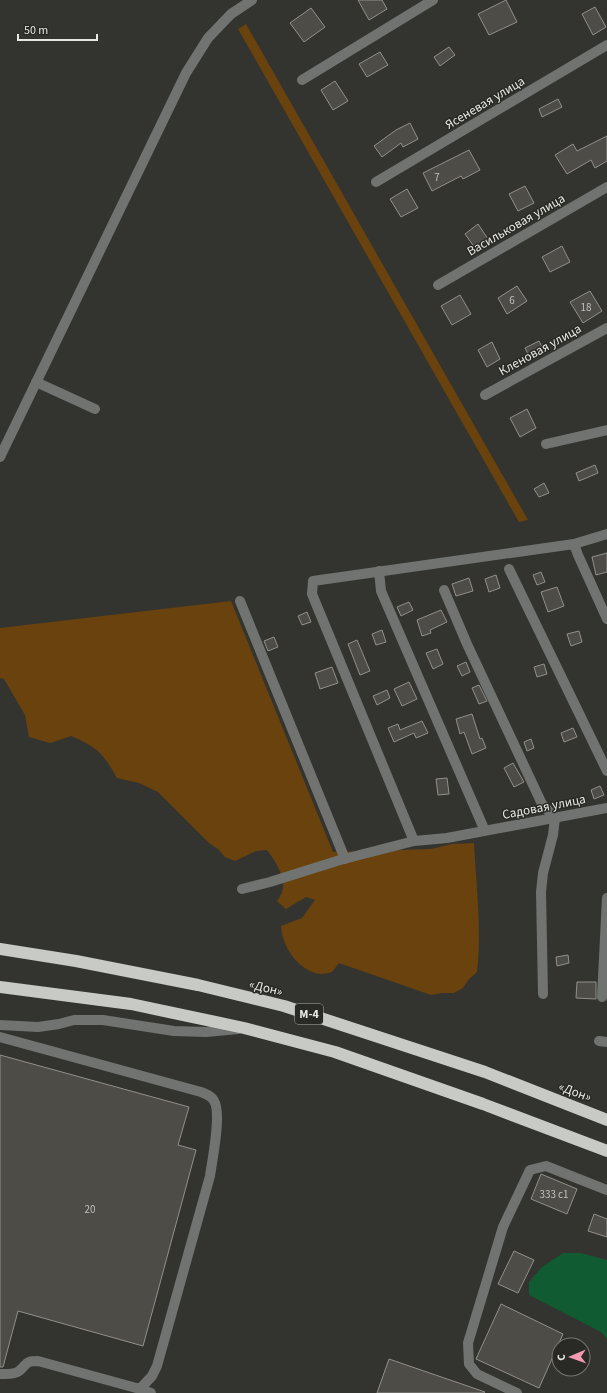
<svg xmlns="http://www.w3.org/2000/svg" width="607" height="1393" font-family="'Source Sans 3',sans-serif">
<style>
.green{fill:#69420e}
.water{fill:#115b33}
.building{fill:#4e4c47;stroke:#92908b}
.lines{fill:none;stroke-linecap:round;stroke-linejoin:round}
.minor{stroke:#717370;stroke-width:10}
.highway{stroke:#c7cac5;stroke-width:12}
.labels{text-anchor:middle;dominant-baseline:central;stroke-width:3;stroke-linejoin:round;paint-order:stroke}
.number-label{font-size:11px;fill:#c1c0bd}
.shield{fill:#292a25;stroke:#aeaeab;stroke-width:1}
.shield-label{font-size:12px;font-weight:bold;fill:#e7e7e4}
.street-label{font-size:13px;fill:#e7e7e4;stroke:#292a25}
</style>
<rect width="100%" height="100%" fill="#33342f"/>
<path class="green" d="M246 24 528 520 519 522 238 29Z
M231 601 333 852 431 849 452 844 474 843C476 885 482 929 477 972L469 979 463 988 454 993H442L431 995 339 963 332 972C328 973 324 974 320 974 298 971 282 946 281 926L302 918 315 900 306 897 286 909 277 901C279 898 281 895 282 892 287 878 275 861 267 850L256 851 235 861 225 857 218 849 209 843 158 792 139 783 117 778C103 753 97 747 71 736L50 743 29 737 25 715 4 679 0 678V628Z"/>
<path class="water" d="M563 1253H581L607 1260V1339L601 1332 529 1295V1282L542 1267Z"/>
<path class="building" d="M358 0H382L387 9 369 20Z
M506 0 517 22 489 35 478 14Z
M595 7 606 27 593 35 582 14Z
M311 8 325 27 304 42 290 23Z
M449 47 455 55 440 66 434 57Z
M380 52 388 65 367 77 359 64Z
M335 81 348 101 333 110 321 90Z
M558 99 562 107 542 117 539 109Z
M410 123 418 139 403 147 401 143 382 157 374 146 396 130Z
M607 136V161L595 168 591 160 567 174 555 155 573 144 577 151Z
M469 150 480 170 463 179 461 176 432 191 423 173Z
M525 186 534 203 518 211 509 194Z
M407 189 418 208 401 217 390 199Z
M478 224 488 239 475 248 465 234Z
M562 246 570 262 550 272 542 257Z
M517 286 527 301 507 314 498 298Z
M590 291 602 311 583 323 570 302Z
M460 295 471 314 452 325 441 306Z
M539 341 543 349 529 356 525 348Z
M492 342 500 359 487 367 478 350Z
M527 409 536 428 520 437 510 418Z
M595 465 598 473 579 481 576 473Z
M544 483 549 493 539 497 534 489Z
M607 553V572L596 575 592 557Z
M541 572 545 582 537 585 533 575Z
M496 575 500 588 489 592 485 579Z
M469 578 473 591 456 596 452 584Z
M557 587 564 606 548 612 541 592Z
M409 602 413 610 401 616 397 607Z
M441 610 447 622 430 630 431 633 422 636 417 620Z
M307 612 311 622 302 625 298 616Z
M382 630 386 642 376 645 372 634Z
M579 631 582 642 571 646 567 634Z
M274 637 278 647 268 651 264 641Z
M357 640 370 671 360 675 348 644Z
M437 649 443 664 433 669 426 653Z
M466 662 470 672 462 676 457 666Z
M544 664 547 674 537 677 534 667Z
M332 667 338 683 320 689 315 673Z
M409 682 417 699 402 706 394 689Z
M479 685 487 701 479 704 472 688Z
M387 690 390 698 377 705 373 696Z
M472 714 480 739 482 738 486 748 472 754 464 732 460 734 456 719Z
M422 721 428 733 416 738 414 733 394 742 388 728 398 724 400 730Z
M573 728 577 737 564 742 561 733Z
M531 739 534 748 527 751 524 742Z
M513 763 524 782 514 787 504 768Z
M447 778 449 794 438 795 436 779Z
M600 786 604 795 594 799 591 790Z
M568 955 569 963 557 966 556 957Z
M577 982H596V999L576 998Z
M0 1055 189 1107 178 1145 196 1150 143 1346 18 1311 3 1367H0Z
M541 1174 577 1189 567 1214 531 1199Z
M594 1214 607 1219V1237L588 1231Z
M514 1251 534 1260 518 1293 498 1284Z
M501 1304 563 1334 539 1388 476 1359Z
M389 1359 485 1392 484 1393H377Z"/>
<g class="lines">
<path class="minor" d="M302 80 433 0
M376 182 607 45
M438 285 607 187
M36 382 95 409
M485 395 607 328
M546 444 607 430
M0 457 186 73 208 38 231 14 252 0
M574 544 578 555 607 619
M509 569 607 771
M379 571 381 591 485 831
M444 590 467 644 542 804 555 818 553 835 543 873 541 892 543 994
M240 601 345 859
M414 841 312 594 313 581 574 544 607 534
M242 889 270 882 340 860 414 841 447 838 607 808
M602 997 607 898
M0 1025 38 1027 59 1024 74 1020H103L174 1031 206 1032 238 1029
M0 1037 201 1092C206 1094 212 1096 214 1101 222 1113 212 1161 210 1176L157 1366 152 1376 140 1389 38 1361C24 1361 28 1364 19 1371 14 1375 6 1374 0 1374
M599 1041 607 1042
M140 1389 151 1393
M517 1393 477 1374 469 1364 468 1343 503 1227 530 1170 546 1166 607 1190"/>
<path class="highway" d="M0 949 76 961 198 985 284 1006 485 1072 607 1120
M0 987 131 1004 244 1028 335 1052 483 1104 607 1151"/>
</g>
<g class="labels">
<g class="number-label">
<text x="437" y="177">7</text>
<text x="512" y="300">6</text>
<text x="586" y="307">18</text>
<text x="554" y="1194">333 с1</text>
<text x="90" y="1209">20</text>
</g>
<rect class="shield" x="295" y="1004" width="28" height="20" rx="3"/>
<g class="shield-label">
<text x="309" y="1014">М-4</text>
</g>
<g class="street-label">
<text transform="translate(485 103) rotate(-31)">Ясеневая улица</text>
<text transform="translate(516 225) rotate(-30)">Васильковая улица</text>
<text transform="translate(540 350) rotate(-29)">Кленовая улица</text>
<text transform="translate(544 807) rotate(-11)">Садовая улица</text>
<text transform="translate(266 988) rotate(14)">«Дон»</text>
<text transform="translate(575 1092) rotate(21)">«Дон»</text>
</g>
</g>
<g transform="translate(571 1357) rotate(268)"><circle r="19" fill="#292a25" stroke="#757671"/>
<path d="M0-3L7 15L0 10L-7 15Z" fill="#f29ab0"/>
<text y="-6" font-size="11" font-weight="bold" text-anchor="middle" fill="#e7e7e4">С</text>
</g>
<path d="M18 34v6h79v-6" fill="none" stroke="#e7e7e4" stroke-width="2"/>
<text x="24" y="34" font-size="12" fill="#e7e7e4" stroke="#292a25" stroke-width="3" paint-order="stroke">50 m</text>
</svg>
